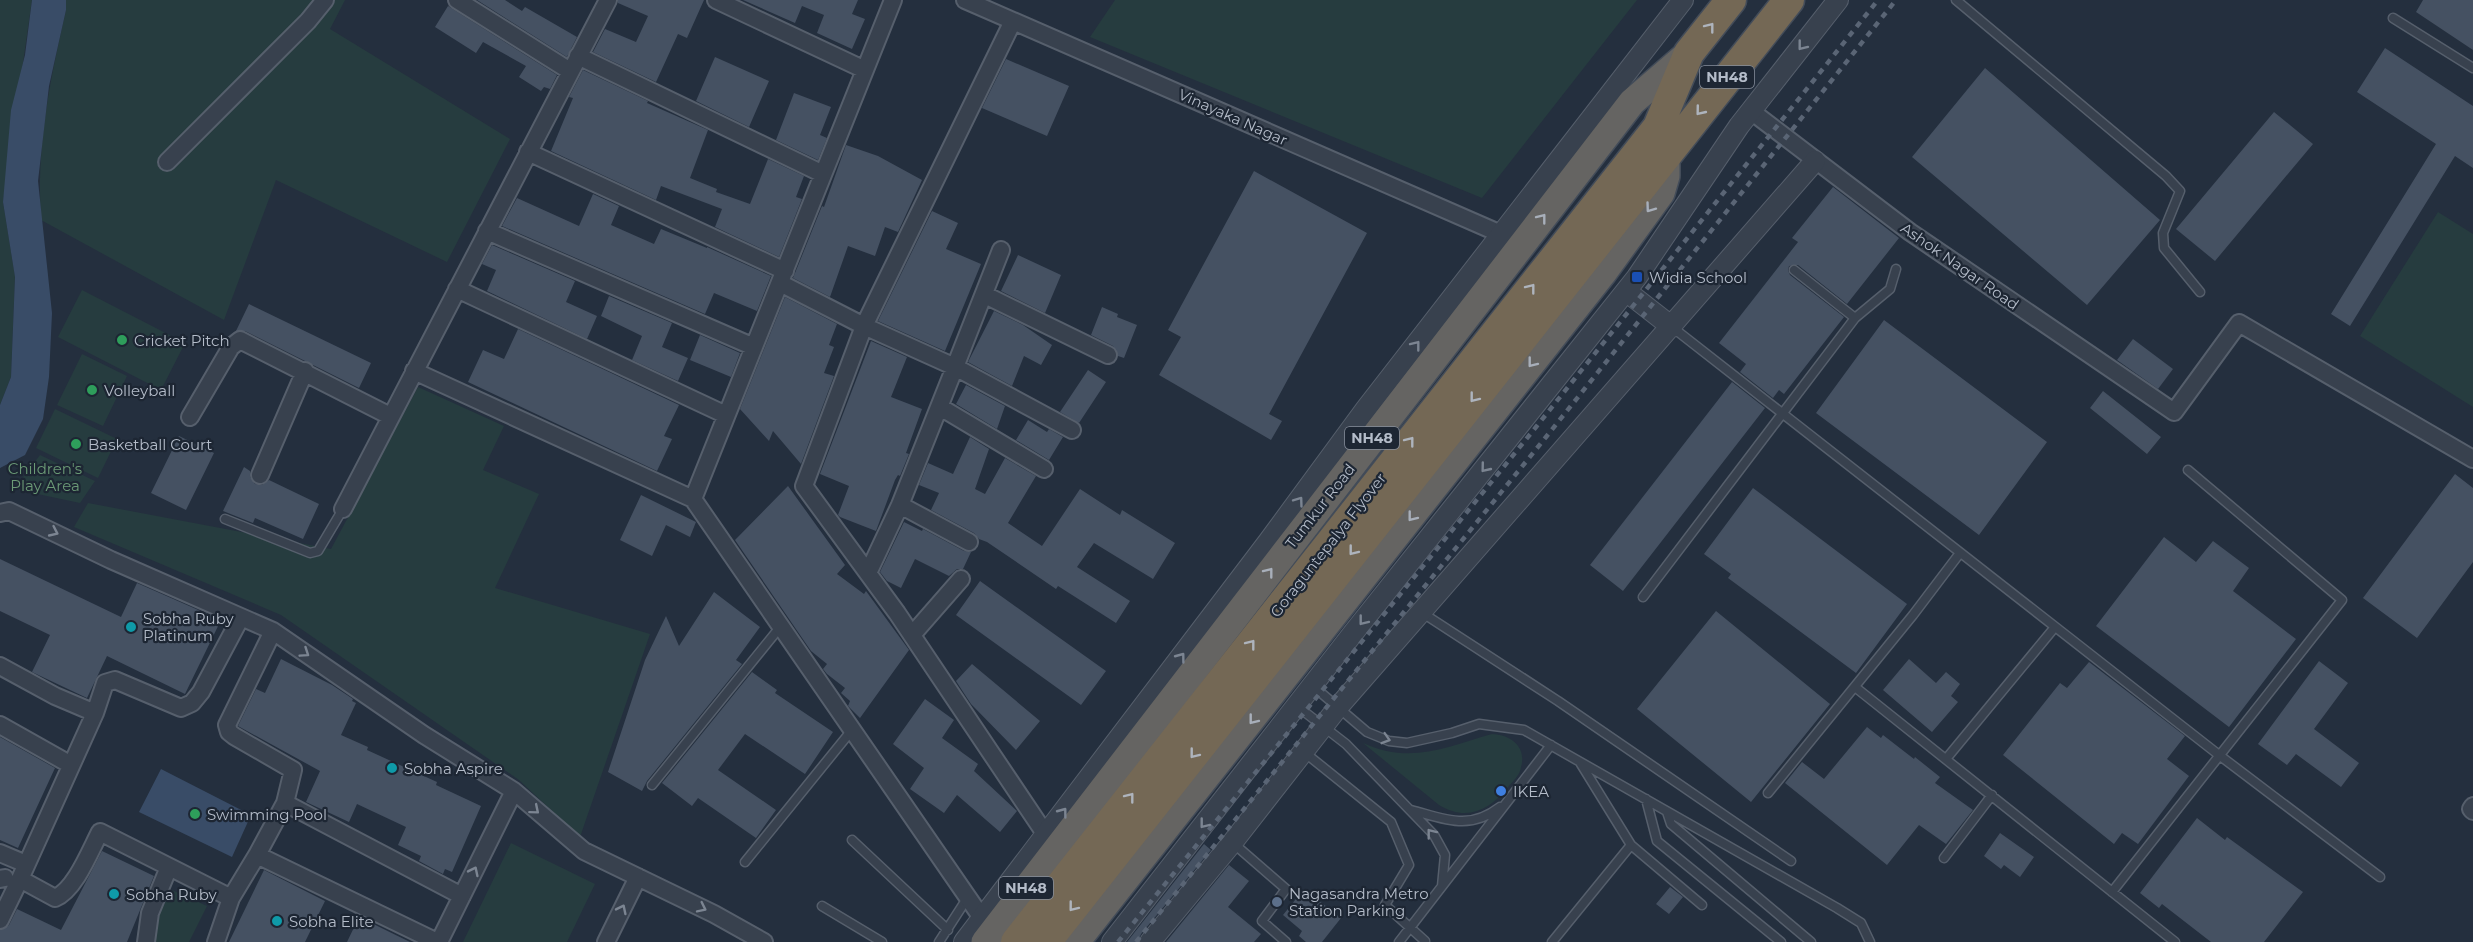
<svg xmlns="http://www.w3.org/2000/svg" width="2473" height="942" font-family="Montserrat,sans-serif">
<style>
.green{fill:#263c3f}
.water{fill:#394c67}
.building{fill:#455162}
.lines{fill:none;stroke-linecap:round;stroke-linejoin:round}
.service-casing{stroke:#565f6c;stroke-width:11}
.minor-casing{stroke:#565f6c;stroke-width:20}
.tertiary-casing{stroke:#565f6c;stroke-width:22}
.trunk-casing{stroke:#434c59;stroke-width:30}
.motorway-casing{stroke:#434c59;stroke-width:33}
.service{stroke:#38414e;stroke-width:8}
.minor{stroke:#38414e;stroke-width:16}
.tertiary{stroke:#38414e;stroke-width:20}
.trunk{stroke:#656462;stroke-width:27}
.motorway{stroke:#746855;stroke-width:30}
.rail{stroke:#5a6575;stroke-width:4.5;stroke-dasharray:6 6;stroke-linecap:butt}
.oneway{stroke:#aeb4bd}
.oneway2{stroke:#7c8592}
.oneway3{stroke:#a8afba}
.transit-dot{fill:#1a4fb4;stroke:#1d2633;stroke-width:2}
.leisure-dot{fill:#2e9e5b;stroke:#1d2633;stroke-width:2}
.culture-dot{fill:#0f9aa8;stroke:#1d2633;stroke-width:2}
.shop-dot{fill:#3f7fe0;stroke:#1d2633;stroke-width:2}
.service-dot{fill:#5c6f8a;stroke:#1d2633;stroke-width:2}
.labels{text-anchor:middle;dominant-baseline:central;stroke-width:4.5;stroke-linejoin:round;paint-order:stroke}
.shield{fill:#1d2633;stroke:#878f9c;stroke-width:1.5}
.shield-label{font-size:14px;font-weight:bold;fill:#b4bcc9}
.street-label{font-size:15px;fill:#b4bcc9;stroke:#1d2633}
.poi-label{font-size:15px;fill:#b4bcc9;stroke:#1d2633;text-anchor:start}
.park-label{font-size:15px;fill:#6b9a76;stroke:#1d2633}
</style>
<rect width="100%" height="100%" fill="#242f3e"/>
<path class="green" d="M0 0H32L3 202 15 276 11 377 0 405Z
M66 0H345L330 29 510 139 447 262 276 180 224 320 41 220C36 148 50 80 66 10Z
M1115 0H1637L1482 198 1090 37Z
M2438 212 2473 234V407L2360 336Z
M82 290 185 343 161 390 58 337Z
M82 354 127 376 103 426 57 405Z
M418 387 504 426 483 470 539 494 495 588 650 634 580 837 519 780 281 615 74 527 88 503 331 549Z
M55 409 117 439 98 478 36 448Z
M40 455 95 481 80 503 14 489Z
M1492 734C1511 735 1527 747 1521 767 1520 775 1513 781 1508 787 1490 810 1467 822 1439 805L1363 743C1411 765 1445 747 1492 734Z
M511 843 595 884 567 942H463Z
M172 890 207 906 189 942H144Z"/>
<path class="water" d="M32 0H66V10L49 86 38 181 52 313 49 377 43 419 25 455 0 468V405L11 377 15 277 3 202 11 110 25 55Z
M161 769 251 815 232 857 139 812Z"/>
<path class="building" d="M477 0H505L522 11 525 7 577 37 567 57Z
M618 0H704L687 38 678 34 656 82 593 52 605 29 636 42 648 16 618 3Z
M743 0H858L852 14 865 19 852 49 817 33 824 15 802 6 795 23Z
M2423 0H2473V50L2416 12Z
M448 6 557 75 550 89 544 87 541 91 519 77 526 66 483 42 476 53 435 27Z
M2385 48 2473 106V168L2455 156 2350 326 2331 314 2436 144 2357 92Z
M715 57 769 81 749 127 696 101Z
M1006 59 1069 86 1047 136 982 108Z
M1985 68 2160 220 2087 305 1912 157Z
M583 70 648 101 647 103 708 130 690 178 717 189 716 192 750 204 768 159 804 176 796 197 802 199 779 257 715 227 722 209 661 186 656 200 551 151 573 98 569 97Z
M794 93 831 107 820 135 827 138 818 160 776 140Z
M2274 112 2313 144 2215 261 2176 229Z
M846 145 878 156 922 180 898 232 885 227 875 256 848 246 830 297 793 278 822 206 824 207Z
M1254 171 1367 233 1269 414 1282 421 1271 440 1159 375 1181 337 1168 330Z
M1833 187 1899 238 1847 304 1798 265 1789 266 1788 270 1790 275 1844 317 1784 394 1779 390 1773 398 1740 372 1746 364 1719 343 1798 242 1792 238Z
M593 194 619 206 611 225 654 244 661 229 707 248V247L771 276 757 311 714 293 705 314 502 226 517 198 579 226Z
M932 211 958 223 946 249 981 264 945 351 878 321Z
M492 245 575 281 566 302 597 316 587 339 487 291 496 270 482 264Z
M1018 255 1061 275 1045 313 1001 291Z
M609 296 672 323 662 347 688 358 678 381 632 360 642 336 601 316Z
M785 297 837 324 829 345 834 347 824 373 834 376 801 464 773 431 769 441 740 409Z
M249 304 371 363 359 388 245 331H236Z
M1102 307 1118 314 1117 317 1137 325 1124 358 1118 356 1113 346 1091 335Z
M994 311 1023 325 1052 345 1041 365 1024 356 1012 386 968 362Z
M1884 320 2047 442 1979 535 1816 413Z
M518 329 679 405 664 436 672 439 657 471 468 382 483 350 504 359Z
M700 335 740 353 731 377 690 360Z
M2133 339 2173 369 2158 389 2117 360Z
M871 341 907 357 891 397 922 409 906 453 909 454 900 476 898 475 895 480 876 531 840 517 838 515 849 486 820 474Z
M1088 370 1106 382 1079 423 1060 412Z
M1732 382 1765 408 1623 591 1590 565Z
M966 385 1005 406 997 429 956 404Z
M2103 391 2161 437 2147 454 2090 408Z
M1028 420 1047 432 1049 429 1063 437 1049 460 1016 440Z
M179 436 214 453 186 510 151 493Z
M970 437 989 449 975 489 985 494 1005 458 1036 476 1008 523 1042 546 1080 489 1120 515 1122 510 1175 543 1153 579 1094 543 1077 567 1130 601 1116 623 1058 586 1056 589 987 542 979 539 974 533 931 510 939 493 919 485 928 463 953 474Z
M244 467 250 471V477L255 484 262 485 269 480 319 504 303 539 255 518 253 523 223 511Z
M2455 474 2473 488V562L2417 638 2363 598Z
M788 486 845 565 837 574 864 594 866 591 909 650 860 718 848 706 850 701 841 693 845 688 827 674 823 669 827 664 811 651 735 540Z
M1753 488 1907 604 1856 673 1728 578 1731 574 1704 554Z
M641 495 696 522 690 537 666 525 652 556 620 540Z
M904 522 922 531 923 529 964 551 971 552 963 569H957L949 576 915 559 901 588 887 581 880 572Z
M2164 537 2196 562 2213 541 2249 568 2233 591 2296 639 2229 727 2096 626Z
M0 559 121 617 137 583 221 620 185 694 107 656 87 698 32 672 50 635 0 611Z
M980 581 1106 671 1081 705 956 615Z
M714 592 760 627 736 660 742 664 647 781 642 791 608 772 645 660 666 616 679 646Z
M1716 611 1830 704 1751 802 1637 709Z
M281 659 332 685 353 699 352 701 356 703 341 735 368 747 367 750 437 782 436 785 481 806 452 872 445 869 443 874 419 861 421 856 398 845 406 827 357 804 349 822 306 802 320 771 238 726 256 689 265 693Z
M1909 659 1936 683 1946 672 1960 684 1951 696 1958 702 1932 732 1883 690Z
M2319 661 2348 683 2314 729 2359 763 2341 787 2296 754 2287 765 2258 744Z
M2089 662 2185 736 2167 759 2189 776 2138 844 2122 833 2114 844 2003 755 2060 683 2067 688Z
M972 664 1040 721 1016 750 971 704 956 681Z
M752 672 777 690 775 693 833 732 805 774 745 734 718 770 776 810 756 838 698 798 692 806 662 783Z
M925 699 954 720 942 738 978 764 974 771 1017 811 1000 832 957 795 944 813 910 789 924 768 893 744Z
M1867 727 1881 738 1883 735 1914 759 1915 757 1940 777 1935 783 1973 810 1946 844 1919 825 1887 865 1785 783 1802 762 1824 779Z
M0 737 55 768 18 848 0 840Z
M2197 818 2225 840 2227 837 2303 892 2264 942H2211L2162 904 2159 908 2140 893Z
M2000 833 2034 857 2020 877 2004 865 2001 869 1984 856Z
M1204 844 1211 850 1141 934 1138 942H1127Z
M102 851 154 876 127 942H0V930L9 925 17 909 61 930Z
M1229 865 1249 881 1228 907 1261 934 1254 942H1166Z
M264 870 325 901 305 942H229Z
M1670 887 1683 897 1669 914 1656 904Z
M1304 889 1341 918 1322 942H1306L1299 936 1302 931 1283 915Z
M359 917 410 942H347Z"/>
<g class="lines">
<defs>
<path id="service" d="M1956 0 2166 176 2180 191 2163 233 2164 248 2200 292
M2393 18 2473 68
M1855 318 1890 289 1896 269
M1672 327 2219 755 2380 877
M225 519 310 553 318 551 343 509
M1643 597 1855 318 1794 270
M1421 612 1558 701 1791 861
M1313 686 1367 732 1389 741 1407 743 1452 733 1479 724 1524 730 1837 908 1861 923 1870 942
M1855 687 2175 942
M1297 706 1346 744 1434 835 1445 855 1442 886
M1304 752 1391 822 1409 865 1385 905 1425 941 1424 942
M1946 759 2055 627
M1581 764 1631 845 1702 905
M652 785 781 626
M1768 793 1913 615 1960 553
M1646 799 1657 841 1781 942
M1411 810C1445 819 1469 831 1500 807
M1667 812 1671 824 1811 942
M852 840 948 930
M1233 843 1286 889 1262 921 1286 942
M1944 858 1992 795
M745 862 852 730
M2112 892 2342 600 2188 470
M822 906 882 942
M939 942 968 897
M1399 942 1551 745
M1552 942 1631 845"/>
<path id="minor" d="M457 0 570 71
M716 0 865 70
M965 0 1501 234
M1013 21 864 326 804 486 897 613 1046 835
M578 56 823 174
M1751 111 1910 232 2174 412 2239 323 2473 459
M528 152 785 271
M167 162 308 21 325 0
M487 231 754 347
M780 283 864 326 955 367 1001 250
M457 289 726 415
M985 295 1108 355
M414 371 693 499 893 0
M940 407 1044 469
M190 417 231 347 240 340 390 416
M260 475 305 371
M693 499 982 918
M900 505 969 542
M343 509 608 0
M0 513 9 511 111 560 273 631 424 735 514 791 584 851 714 914 764 942
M868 573 900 505 955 367 1072 430
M273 631 227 725 229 732 234 736 293 770 285 803
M912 635 961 579
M0 666 55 696 95 713 20 879
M95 713 105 683 115 680 181 708 192 703 201 692 241 617
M0 725 71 765
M2473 806 2471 809 2473 811
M0 853 26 864
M0 879 5 878
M0 920 20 879 55 898C75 890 90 851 100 832L231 898
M146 942 150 913 169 867
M216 942 231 898 257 855
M437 942 257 855 285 803 462 896
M439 942 514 791
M606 942 638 877"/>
<path id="tertiary" d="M1626 291 1672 327
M964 942 1268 542 1365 410 1683 0
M1112 942 1354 632 1637 277 1739 126 1838 0
M1150 942 1232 843 1339 706 1815 161"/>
<path id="trunk" d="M985 942 1632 102 1689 53
M1076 942 1603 273 1661 193 1666 176V154"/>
<path id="motorway" d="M1016 942 1658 127 1689 53 1731 0
M1046 942 1789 0"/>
</defs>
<use href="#service" class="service-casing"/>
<use href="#minor" class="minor-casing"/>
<use href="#tertiary" class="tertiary-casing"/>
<use href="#trunk" class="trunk-casing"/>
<use href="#motorway" class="motorway-casing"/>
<use href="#service" class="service"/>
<use href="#minor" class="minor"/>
<use href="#tertiary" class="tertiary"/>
<use href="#trunk" class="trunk"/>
<use href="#motorway" class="motorway"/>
<path class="rail" d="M1118 942 1536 427 1878 0
M1136 942 1546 437 1896 0"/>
</g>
<defs><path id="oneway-chevron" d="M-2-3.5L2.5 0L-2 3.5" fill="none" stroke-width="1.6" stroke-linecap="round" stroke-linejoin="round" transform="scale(1.5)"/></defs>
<g class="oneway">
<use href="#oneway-chevron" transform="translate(1710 27) rotate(-52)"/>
<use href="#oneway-chevron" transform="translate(1700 111) rotate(129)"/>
<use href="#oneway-chevron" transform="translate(1531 288) rotate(-52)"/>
<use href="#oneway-chevron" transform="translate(1474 398) rotate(128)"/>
<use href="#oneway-chevron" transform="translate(1410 441) rotate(-52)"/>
<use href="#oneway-chevron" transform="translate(1353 551) rotate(128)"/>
<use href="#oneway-chevron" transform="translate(1251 644) rotate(-52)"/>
<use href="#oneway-chevron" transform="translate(1194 754) rotate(128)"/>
<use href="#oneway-chevron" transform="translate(1130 797) rotate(-52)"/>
<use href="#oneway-chevron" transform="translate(1073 907) rotate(128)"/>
</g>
<g class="oneway2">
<use href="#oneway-chevron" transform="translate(1802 46) rotate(128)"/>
<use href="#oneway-chevron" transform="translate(1416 345) rotate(-52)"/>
<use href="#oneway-chevron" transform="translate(1485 468) rotate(129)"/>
<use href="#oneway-chevron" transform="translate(1299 501) rotate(-54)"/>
<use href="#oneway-chevron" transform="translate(54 532) rotate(25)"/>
<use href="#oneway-chevron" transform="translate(1363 621) rotate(128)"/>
<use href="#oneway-chevron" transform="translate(305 653) rotate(34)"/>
<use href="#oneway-chevron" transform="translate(1181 657) rotate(-53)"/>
<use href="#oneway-chevron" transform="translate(1386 739) rotate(17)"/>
<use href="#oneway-chevron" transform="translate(535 810) rotate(40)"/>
<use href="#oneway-chevron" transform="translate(1063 812) rotate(-53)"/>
<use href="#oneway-chevron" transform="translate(1204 824) rotate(128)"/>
<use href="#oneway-chevron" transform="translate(1431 833) rotate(-128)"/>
<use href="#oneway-chevron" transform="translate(474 871) rotate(-64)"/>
<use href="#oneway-chevron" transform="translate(702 908) rotate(26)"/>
<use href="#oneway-chevron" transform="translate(622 909) rotate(-64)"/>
</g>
<g class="oneway3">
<use href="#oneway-chevron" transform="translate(1650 208) rotate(126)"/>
<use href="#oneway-chevron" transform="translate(1542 218) rotate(-52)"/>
<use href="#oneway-chevron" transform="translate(1532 363) rotate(128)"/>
<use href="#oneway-chevron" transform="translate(1412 517) rotate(128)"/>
<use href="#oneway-chevron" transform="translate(1269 572) rotate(-52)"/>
<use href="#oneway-chevron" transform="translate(1253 720) rotate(128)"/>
</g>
<rect class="transit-dot" x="1631" y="271" width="12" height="12" rx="3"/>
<g class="leisure-dot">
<circle cx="122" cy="340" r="6"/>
<circle cx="92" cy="390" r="6"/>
<circle cx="76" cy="444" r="6"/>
<circle cx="195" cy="814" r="6"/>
</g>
<g class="culture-dot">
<circle cx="131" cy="627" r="6"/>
<circle cx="392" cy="768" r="6"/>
<circle cx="114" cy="894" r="6"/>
<circle cx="277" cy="921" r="6"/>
</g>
<circle class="shop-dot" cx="1501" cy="791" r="6"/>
<circle class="service-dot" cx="1277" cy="902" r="6"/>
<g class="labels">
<g class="shield">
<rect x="1700" y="66" width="54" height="22" rx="4.5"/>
<rect x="1345" y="427" width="54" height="22" rx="4.5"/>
<rect x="999" y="877" width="54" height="22" rx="4.5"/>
</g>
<g class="shield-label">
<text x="1727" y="77">NH48</text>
<text x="1372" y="438">NH48</text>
<text x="1026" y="888">NH48</text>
</g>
<g class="street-label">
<text transform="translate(1233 117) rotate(24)">Vinayaka Nagar</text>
<text transform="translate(1960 266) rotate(35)">Ashok Nagar Road</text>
<text transform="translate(1320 506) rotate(-52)">Tumkur Road</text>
<text transform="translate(1328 545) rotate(-52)">Goraguntepalya Flyover</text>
</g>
<g class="poi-label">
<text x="1649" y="277">Widia School</text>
<text x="134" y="340">Cricket Pitch</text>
<text x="104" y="390">Volleyball</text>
<text x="88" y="444">Basketball Court</text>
<text x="143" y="618">Sobha Ruby<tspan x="143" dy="17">Platinum</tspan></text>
<text x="404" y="768">Sobha Aspire</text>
<text x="1513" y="791">IKEA</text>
<text x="207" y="814">Swimming Pool</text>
<text x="1289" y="893">Nagasandra Metro<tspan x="1289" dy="17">Station Parking</tspan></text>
<text x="126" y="894">Sobha Ruby</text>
<text x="289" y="921">Sobha Elite</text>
</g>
<g class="park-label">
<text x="45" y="468">Children's<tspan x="45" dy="17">Play Area</tspan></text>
</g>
</g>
</svg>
